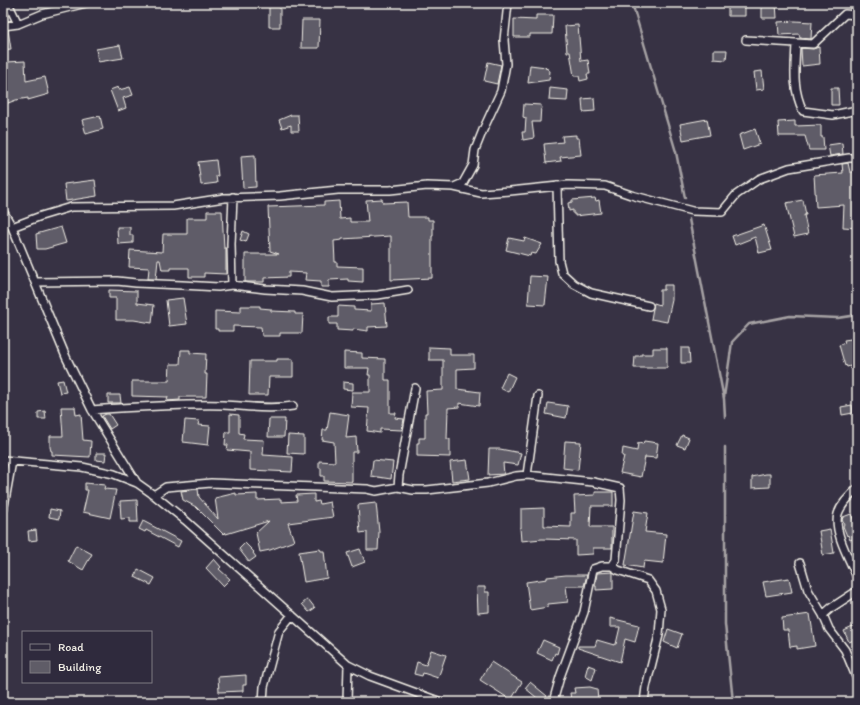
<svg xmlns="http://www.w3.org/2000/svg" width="860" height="705" font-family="Itim,sans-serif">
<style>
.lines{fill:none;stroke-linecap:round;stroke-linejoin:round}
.stream{stroke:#a6a2a4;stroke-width:2.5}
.building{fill:#5f5c67;stroke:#f4f1e8}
.minor-casing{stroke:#f4f1e8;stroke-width:10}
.minor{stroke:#2f2a3d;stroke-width:7}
</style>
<rect width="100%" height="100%" fill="#373244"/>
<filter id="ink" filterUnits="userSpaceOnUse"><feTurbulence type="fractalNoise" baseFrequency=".025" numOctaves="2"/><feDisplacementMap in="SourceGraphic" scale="8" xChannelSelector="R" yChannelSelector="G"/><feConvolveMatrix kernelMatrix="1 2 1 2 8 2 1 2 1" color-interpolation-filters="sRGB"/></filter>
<g filter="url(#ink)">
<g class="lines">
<path class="stream" d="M632 3 676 152 685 198
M689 219 724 399 725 417
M724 397 732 342 749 324 790 316 838 318 857 315
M725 447V624L733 702"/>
</g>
<path class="building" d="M728 3H745V16H728Z
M762 3H776L777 18H762Z
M269 6H280V27H269Z
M536 15H553L552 34H530V37H514V19L536 20Z
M302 20H320L319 48H301Z
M795 21 812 22 811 39 800 38 799 34 779 35 778 22Z
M578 25 581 61 588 60 590 74H587L588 79 580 81 579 76H574L570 52H567L565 26Z
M8 30 11 49 3 50V31Z
M120 45 123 58 98 62 96 49Z
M819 47 820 64 802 66 801 48 813 49Z
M714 50H727L726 60 714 59Z
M25 61 26 81 45 77 49 94 28 100V98L16 100 3 105V88L8 86 7 62Z
M488 62 501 65 497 84 484 81Z
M530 65 546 67 545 68 548 69V70L550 71 549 80 528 83Z
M762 71 764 89 756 90 754 72Z
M118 87 119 90 130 87 133 95 123 98 126 108 118 111 110 90Z
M550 88 568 90 567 101 549 100Z
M831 88H838L839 105H831Z
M594 98 595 111 583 112 582 99Z
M524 104 541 105 540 122H532L534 138 523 140 522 132H525L526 118 523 117Z
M291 115H298L299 131H291V125L282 128 279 120Z
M100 116 103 129 86 134 82 120Z
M707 119 710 135 683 140 680 124Z
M795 121V126L821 125V137H823L824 150H809L805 136H779L778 122Z
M755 129 760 144 743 150 739 135Z
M576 135V138H579L581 155 560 157 561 161 546 163 544 144 563 142 562 136Z
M842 143 843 154 830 156 828 145Z
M255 155 256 187 243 188 241 156Z
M216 160 218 176H216L217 183 201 185 198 162Z
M848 163 850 172H854L857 208V228L843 227 844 205 816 207 814 175 843 173 842 164Z
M95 180 97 196 66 201 64 184Z
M595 198 596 201 599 200 601 213 575 216V214H573V210L569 211 568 203 572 202V200Z
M382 199 383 203 407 202 408 217H428V220H433V236H432V278L391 280V236L342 239V240L334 241 335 262H337V266L363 267V282L348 281V279L329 280V287H321V281L305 280 306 273 289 272V277L264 278V282H245V254H279L270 251 268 207 324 205V202L339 201 340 219 350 218V222H368L366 200Z
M803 200 806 215H804L808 234 794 237 786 203Z
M207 211H222L224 248H226V274L204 273V277H189V268H171V270H162L160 260H158L156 279H148L149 268 129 267 130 250 162 252 163 234H187V218H207Z
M764 225 772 250 759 253 755 237 735 245 732 236Z
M61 227 66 243 45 249H37L36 234Z
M117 227H130V235H133V243L118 244Z
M243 231 249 234 246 242 240 240Z
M509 238 524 241 525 238 542 244 536 254 531 253 530 256 506 250Z
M530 276 548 277 545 305 528 304Z
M664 285H672V300L667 322 651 319 654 303 660 305V290H664Z
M109 290 137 291V303L154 305 152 323 134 320H116V298H109Z
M183 298 187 324 169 326 166 300Z
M385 303 387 326 368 327V331L353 329V331L337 330V324H329V317H338V306L354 307V310L371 311V304Z
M241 306H260V308L271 309V311L295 312V314H303L302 333H280V336H262L261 327 233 326V331H218V329H215V311L241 312Z
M851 339V340H854L857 350V367L851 369 850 366 847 367 846 365 845 366 839 345 845 343 844 340Z
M429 347 450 348V355H474V368L457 369V389L480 392 479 406 459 403V407L448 408 447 439H450V457L417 456V443H419V438H425V413H427L426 391 443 390V360H429Z
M653 348H667V368H634L635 356H641V354H653Z
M681 348H689L690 363H681Z
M181 350H190V353L206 354 205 374H207L206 397H180V400L167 401 168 397 132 396V381H169L170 364H180Z
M344 352 362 353V358L385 359V380H390V413H396L395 418 404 419 402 430 380 429V433L367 431 369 408 351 407 352 392H370V375H368L369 368H344Z
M277 359H293V377H269L268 395H249L250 361H277Z
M507 373 515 377 508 392 500 388Z
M63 380 66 392 60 393 57 381Z
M343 382 353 383V390L343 389Z
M108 395H120L121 403H108Z
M548 403 568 406 566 418 546 414Z
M852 405 853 413 842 415 841 407Z
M61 407H75L76 415 81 414 83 440 91 441 90 457 52 455V451H51L50 447V436H63Z
M45 411 46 419H38V412Z
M330 412 349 415 346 438 356 437 357 452H352V482L324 481V476H321V468H319V461L335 462 334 442 322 440 323 430H327Z
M106 414H109L116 425 110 429 102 416Z
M230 414 239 415V433L244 434 243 439 264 440 263 455 293 457 292 472 250 470V452L227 450 228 445H225L226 432H230Z
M269 419H285L284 437H268Z
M185 420 199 421 198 425 210 426 208 445 183 442Z
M288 435 304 436V454L287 453Z
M682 435 689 438 685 448 677 445Z
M565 441 581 442 578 470 563 468Z
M644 441 658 443 656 458 645 457 641 477 620 473 624 456H622L623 448 637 451 638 443 643 444Z
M489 449H500L521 453 518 465 503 463 504 474 488 475Z
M96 453H106L105 461 96 460Z
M373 460 393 462 391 479 371 476Z
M467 460 470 479 452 481 450 462Z
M766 474H770V487L752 488V477Z
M85 483 105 485 104 489 116 490 110 518 83 512 88 490H85Z
M198 489 199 497 218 519 215 498 236 493V495L257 494V500L281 499V502L297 501 296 495 314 494V502L319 501 320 504 330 502 333 517 288 523 294 541 270 550 260 552 256 533 269 521 226 534 225 532 223 534 196 507 183 500 181 491Z
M595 492H613V506H591L590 527H612V548H593V554L576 555V540L542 539 521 541 520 528H521V509L544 508V526L571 527V513H575L574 496 595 495Z
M137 500 138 522H130V518L121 519 120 501Z
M376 503 379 532 378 550H367V532L360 533 358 505Z
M50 509 60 511 59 519 49 517Z
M634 511 648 513 645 532 666 534 663 563 644 561 643 568 625 565Z
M851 514 857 529V538L850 540 848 535 847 536 843 526 844 524 842 520 843 517Z
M143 521 181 541 178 547 146 530 145 532 139 529Z
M830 529 834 553 823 555 819 531Z
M36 530 37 540 29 541 28 531Z
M245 543 254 552 253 553 256 557 249 562 239 549Z
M76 545 92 554 83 570 68 561Z
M320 549 321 551H324L327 578 304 582 299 552Z
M360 549 365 562 352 567 347 553Z
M214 559 221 567 219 569 230 579 223 586 206 568Z
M138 569 155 578 151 585 135 577Z
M613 572V589L596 590V586H595L597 573Z
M566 575H587L584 586H566L568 602 548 604V607L530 610 526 582 547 579V577Z
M789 578 792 592 766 596 763 582Z
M477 587H485V592H489V612L478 613Z
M308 599 315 608 309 612 302 604Z
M810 614 815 646 797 649V646L790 647 788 630H783L782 618Z
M610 618 639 625 635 642 625 639 620 662 578 648V646H595L597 640 614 645V644H616L620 627H610Z
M857 625V639L849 642 844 631Z
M668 629 682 634 677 648 664 642Z
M543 640 559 647 557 654 555 653 552 660 537 653Z
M431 650 446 655 438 678 423 673 422 676 414 674 417 662 426 665Z
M491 662 522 682 511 700 480 680Z
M588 665 596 668 592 680 585 676Z
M246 675V685H243V691L219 692 218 677Z
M530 682 547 696 542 702 525 688Z
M590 687 597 689 598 701 575 702V700H571L570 693H575L574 688Z"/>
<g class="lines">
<defs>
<path id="minor" d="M8 3 18 24
M854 3 857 12
M3 26 18 24 42 14 86 3
M746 40 813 44 845 14 857 15
M796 44C795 68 792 88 803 111L833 115 857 110
M557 186 559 261 562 273 574 284 591 293 649 306
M454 187 481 193 510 191 568 185 605 186 631 195 692 211 722 212 736 195 759 179 789 168 849 158H857
M233 197 231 244 232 285 265 289 302 291 332 297 378 295 408 290
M3 211 12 227 66 357 92 410 137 483
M12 227 41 216 71 207 173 206 224 198 280 196 338 190H390L427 186 454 187 463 183 473 165 475 150 483 130 501 91 506 64 504 40 508 3
M35 282 117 281 136 283 182 285 218 287 232 285
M92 410C136 407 179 404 223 405 247 406 270 410 293 406
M3 460 82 467 114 474 137 483 154 495 185 520 348 665 370 676 441 702
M527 475 538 396
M398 487 399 475 415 388
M857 489C850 496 841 504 838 514 833 532 850 560 857 577
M154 495 166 487 211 483 367 489 376 491 398 487 413 490H427L488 483 516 476 527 475 593 482 620 488 621 500 616 560 612 566H602L593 569 584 612 560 677 553 702
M3 512 12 461
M800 563 808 590 823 615
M612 566 618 570 648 580 656 591 661 609 659 635 646 687 644 702
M857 591 831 608 823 615 829 629 845 650 857 679
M263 702 264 687 279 631 292 615
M347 702 348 665"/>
</defs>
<use href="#minor" class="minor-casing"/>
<use href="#minor" class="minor"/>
</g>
</g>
<rect width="860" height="705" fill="none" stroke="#2f2a3d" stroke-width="16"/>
<rect x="8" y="8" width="844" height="689" fill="none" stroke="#f4f1e8" stroke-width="1.5" filter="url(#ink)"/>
<rect x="22" y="631" width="130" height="52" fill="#2f2a3d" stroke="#7e7a81"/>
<rect x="30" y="644" width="20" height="6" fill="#2f2a3d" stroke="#7e7a81"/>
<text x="58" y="651" font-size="12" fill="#f4f1e8">Road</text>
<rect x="30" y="661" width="20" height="12" fill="#5f5c67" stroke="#7e7a81"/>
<text x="58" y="671" font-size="12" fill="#f4f1e8">Building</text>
</svg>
